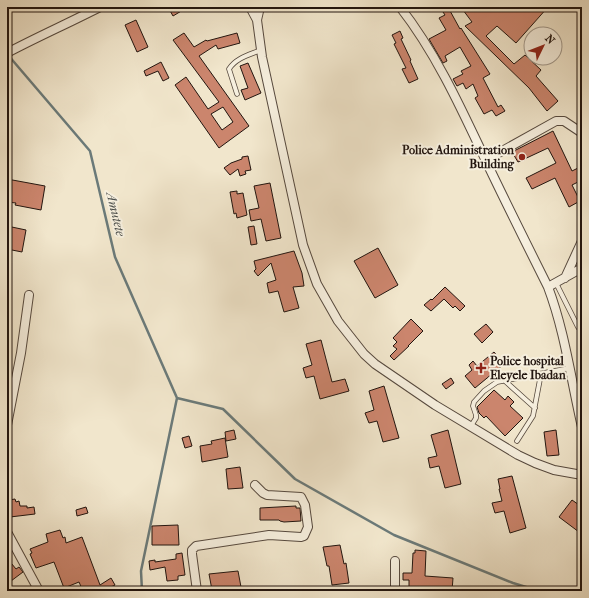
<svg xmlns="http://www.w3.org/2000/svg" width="589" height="598" font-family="'IM FELL French Canon',serif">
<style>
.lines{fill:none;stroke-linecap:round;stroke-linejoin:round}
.stream{stroke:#6b7a79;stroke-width:2.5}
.building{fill:#cb856d;stroke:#22150f;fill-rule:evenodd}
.service-casing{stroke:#56493e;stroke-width:5.5}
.minor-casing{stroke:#56493e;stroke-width:10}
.service{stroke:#f6efde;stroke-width:4}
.minor{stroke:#f6efde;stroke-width:8}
.poi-dot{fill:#8f2418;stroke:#f6efde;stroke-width:1.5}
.labels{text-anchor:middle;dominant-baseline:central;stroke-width:4;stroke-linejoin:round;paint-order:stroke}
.poi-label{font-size:12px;font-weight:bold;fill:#22150f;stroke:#f6efde;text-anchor:end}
.water-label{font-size:13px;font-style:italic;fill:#4d504d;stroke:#f6efde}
</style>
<rect width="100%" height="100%" fill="#f1e6cc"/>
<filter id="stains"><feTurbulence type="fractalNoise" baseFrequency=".005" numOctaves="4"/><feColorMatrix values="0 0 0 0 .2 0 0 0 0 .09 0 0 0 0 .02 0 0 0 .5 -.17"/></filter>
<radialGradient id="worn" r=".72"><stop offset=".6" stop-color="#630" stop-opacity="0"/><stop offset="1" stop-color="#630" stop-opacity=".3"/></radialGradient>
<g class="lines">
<path class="stream" d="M8 55 90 151 115 257 177 398
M177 398 223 409 295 479 394 535 513 583 539 591
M142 591 141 571 177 398"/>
</g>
<path class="building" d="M168 7H188L173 16Z
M467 7H548L516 43 497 26 486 36 514 64 525 55 541 70 536 76 558 101 547 111 529 88 465 26 472 22 463 10Z
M449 9 460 29 461 28 490 74 483 78 498 107 501 105 505 111 496 116 492 110 484 114 475 98 478 96 473 84 466 89 463 83 457 86 453 79 463 74 461 71 471 66 460 47 445 56 447 61 443 63 429 39 446 30 439 18 445 15 443 12Z
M136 20 148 47 137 52 125 25Z
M400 31 403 38 401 39 411 60 410 61 418 79 409 83 402 69 406 68 394 44 396 43 392 35Z
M184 33 194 47 206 40 207 41 237 33 240 43 218 49 216 45 199 56 249 126 219 148 175 85 186 77 208 109 219 102 173 40ZM223 107 233 122 222 130 211 114Z
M161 62 169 78 163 81 158 71 146 76 144 71Z
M248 63 261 93 245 100 241 90 248 88 240 66Z
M553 131 572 171 582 166V180L572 185 580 201 569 207 555 178 532 189 526 178 556 163 548 148 518 162 512 152Z
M248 156 251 170 245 171 246 174 240 176 238 169 230 175 224 168 231 163 242 159V157Z
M7 179 45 186 41 210 15 205 16 203 7 202Z
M270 183 281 238 266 241 261 219 251 221 249 210 259 208 254 186Z
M237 191V194L243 193 247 215 237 218 236 213 234 214 230 192Z
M7 226 26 230 22 252 7 249Z
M254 226 257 244 251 245 248 227Z
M378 248 398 285 375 298 354 261Z
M294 251 302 273 304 286 293 287 299 308 284 312 278 291 269 293 267 283 276 280 271 263 258 276 254 271 256 269 254 261Z
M445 287 465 306 460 311 455 306 453 308 444 299 431 311 424 305 431 299 432 300Z
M411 319 423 331 408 346H409L394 360 390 356 397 349 393 346 397 342 393 338Z
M486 324 493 332 482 343 474 334Z
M321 340 332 382 345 379 349 391 320 399 314 376 306 378 303 368 312 365 306 344Z
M494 352 504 364 475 388 465 376 472 370 469 365 473 361 477 366Z
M451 378 454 383 446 389 442 384Z
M384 386 399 438 383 442 377 421 369 423 365 413 374 410 369 391Z
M494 390 505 400 508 396 514 402 510 406 523 418 505 436 486 416 484 418 479 413 477 407Z
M234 430 236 439 226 441 225 432Z
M448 430 461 484 445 488 439 466 430 468 428 458 437 456 431 435Z
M556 430 559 455 547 456 544 432Z
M189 436 192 446 185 448 182 438Z
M225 438 228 457 202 462 200 446 212 444 211 441Z
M240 467 243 488 228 489 226 469Z
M512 476 526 528 510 533 504 511 495 513 492 503 502 501 499 489H500L498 479Z
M15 499 16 502 19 501 20 506H27V508L34 507 35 514 10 517 9 500Z
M572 500 582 507V528L579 532 559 517Z
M296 506V508H300L301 521 284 522 280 521 279 520H260V508Z
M86 507 88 513 77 516 76 510Z
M178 525 179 545H152V526Z
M60 530 63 538 65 537 66 543 82 537 100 585 111 578 115 585 103 591H83L79 582 64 588 54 562 36 568 30 554 32 553 30 549 48 542 46 534Z
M340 545 344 564 346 563 349 583 332 585 329 566H327L323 547Z
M415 550 426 551 425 576 453 578 452 591H409V580H403V573H412L413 553H415Z
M182 553 185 575 178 576V580L167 581 165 567 150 570 149 561 155 560V562L176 559V554Z
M7 558 16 569 19 567 23 572 7 584Z
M238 571 241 587 231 588V589L212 590 209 574Z"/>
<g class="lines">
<defs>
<path id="service" d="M237 94 229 69C236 58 249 55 261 50
M556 283 578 327 582 332
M505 381 535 408
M471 426 476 418V415L473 406 474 402 484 391 497 382 570 368
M517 441 533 416 541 374"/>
<path id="minor" d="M250 7 257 20
M260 7 257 20 262 57 303 245 317 284 338 321 364 354 375 364 435 405 518 455 535 463 554 470 582 475
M400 7C436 53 461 108 486 161 506 203 527 245 548 287 565 332 571 380 582 427
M7 53C37 37 69 23 100 7
M486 160 556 121H564L582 133
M565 278 582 241
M548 287 582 268
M7 425 21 353 29 295
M7 532 39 591
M197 591 192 554V550L196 546 269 535 301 537 304 536 308 527 305 505 301 497 267 495 263 493 255 485
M395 591V561"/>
</defs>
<use href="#service" class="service-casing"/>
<use href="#minor" class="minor-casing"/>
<use href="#service" class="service"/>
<use href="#minor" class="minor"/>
</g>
<g class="poi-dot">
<circle cx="522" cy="157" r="4"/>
<path d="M479 362h4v4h4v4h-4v4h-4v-4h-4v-4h4z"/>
</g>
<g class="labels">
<g class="poi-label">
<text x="514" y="150">Police Administration<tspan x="514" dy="14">Building</tspan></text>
<text x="490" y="361" text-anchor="start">Police hospital<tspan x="490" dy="14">Eleyele Ibadan</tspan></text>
</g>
<g class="water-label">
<text transform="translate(116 214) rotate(77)">Amutete</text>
</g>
</g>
<rect width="589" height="598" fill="none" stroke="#f1e6cc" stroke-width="24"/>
<rect x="8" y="8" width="573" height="582" fill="none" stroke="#22150f" stroke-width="2"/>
<rect x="12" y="12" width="565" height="574" fill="none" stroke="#22150f"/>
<g transform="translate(543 46) rotate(47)"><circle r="19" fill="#f6efde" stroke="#a1988b"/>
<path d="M0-3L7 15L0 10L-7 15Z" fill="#8f2418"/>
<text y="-6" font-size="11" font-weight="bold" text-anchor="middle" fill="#22150f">N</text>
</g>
<rect width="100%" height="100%" filter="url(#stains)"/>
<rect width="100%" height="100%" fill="url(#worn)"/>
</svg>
